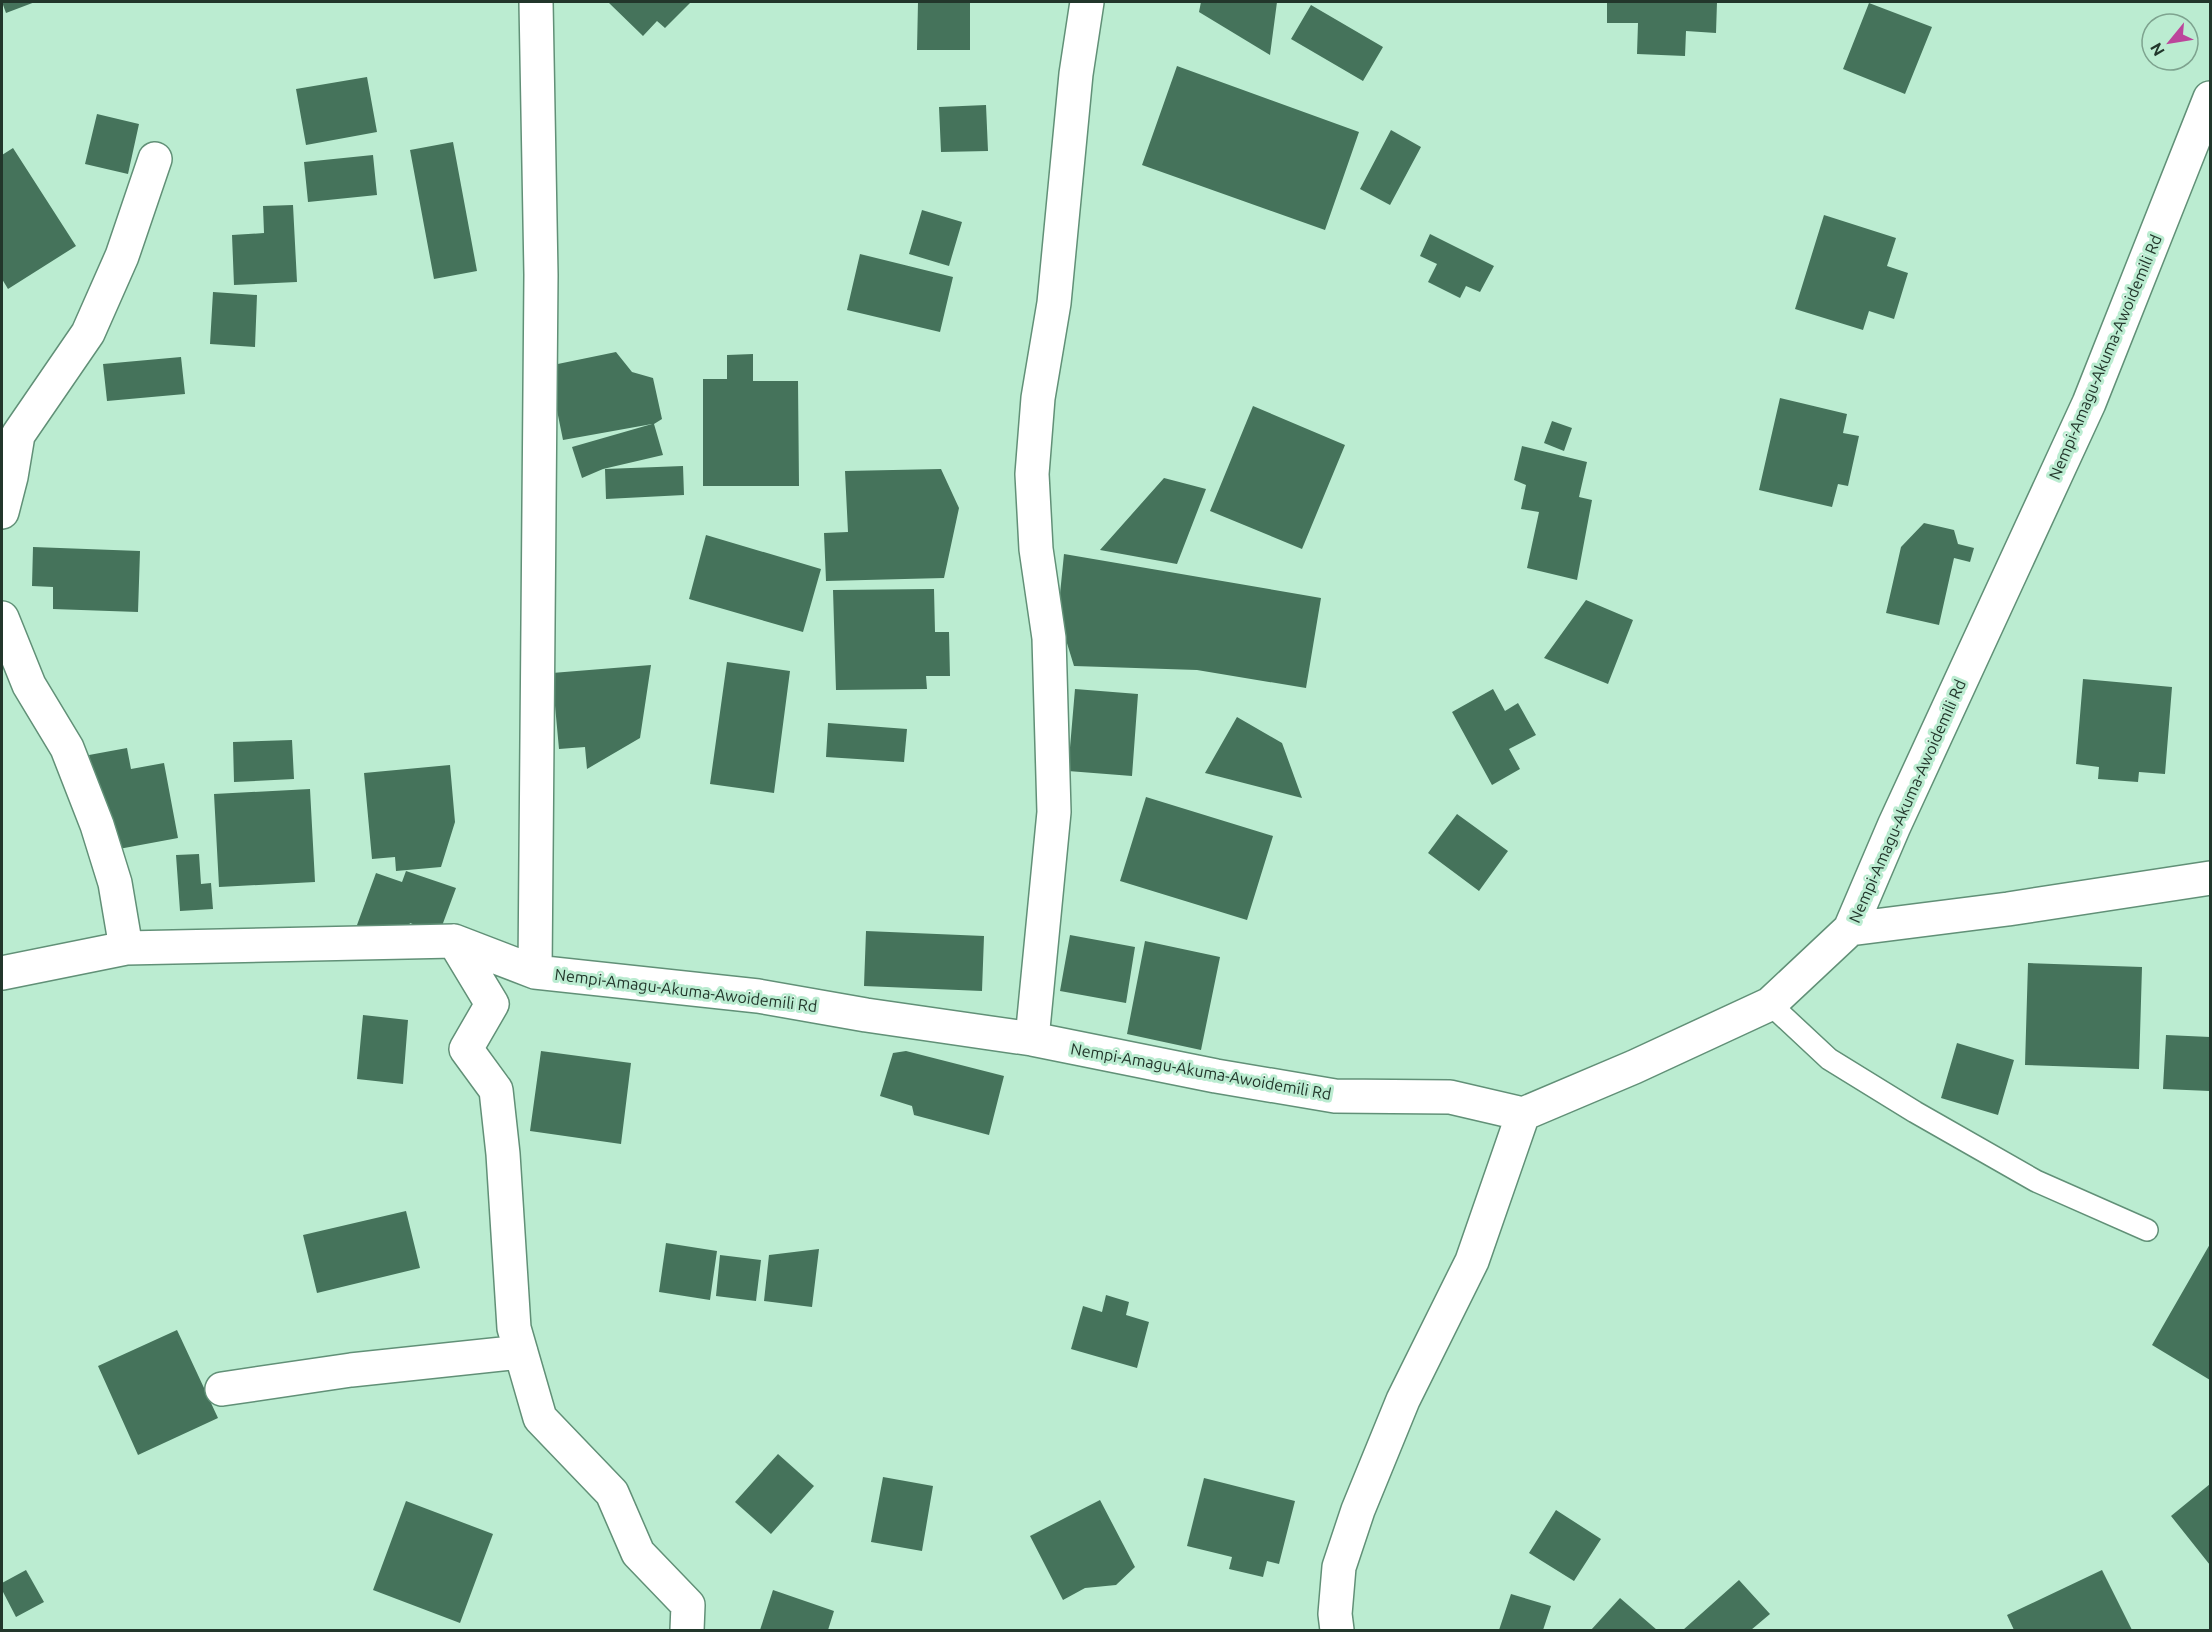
<svg xmlns="http://www.w3.org/2000/svg" width="2212" height="1632" font-family="Ubuntu,sans-serif">
<style>
.building{fill:#45735b}
.lines{fill:none;stroke-linecap:round;stroke-linejoin:round}
.service-casing{stroke:#619077;stroke-width:24}
.minor-casing{stroke:#619077;stroke-width:36}
.service{stroke:#fff;stroke-width:21}
.minor{stroke:#fff;stroke-width:33}
.labels{text-anchor:middle;dominant-baseline:central;stroke-width:6;stroke-linejoin:round;paint-order:stroke}
.street-label{font-size:16px;fill:#22362b;stroke:#bbecd1}
</style>
<rect width="100%" height="100%" fill="#bbecd1"/>
<path class="building" d="M2 2H35L6 13Z
M608 2H688L690 3 665 28 657 21 643 36Z
M918 2H970V50H917Z
M1201 2H1277L1270 55 1199 12Z
M1607 2H1717L1716 33 1686 31 1685 56 1637 54 1638 23H1607Z
M1869 3 1932 27 1905 94 1843 69Z
M1311 5 1383 47 1363 81 1291 39Z
M1177 66 1359 132 1325 230 1142 165Z
M367 77 377 132 306 145 296 89Z
M986 105 988 151 941 152 939 107Z
M97 114 139 124 128 174 85 164Z
M1391 130 1421 147 1390 205 1360 189Z
M453 142 477 271 434 279 410 150Z
M13 148 76 246 8 289 2 279V155Z
M373 155 377 195 308 202 304 162Z
M293 205 297 282 234 285 232 235 264 233 263 206Z
M922 210 962 222 949 266 909 254Z
M1824 215 1896 238 1887 266 1908 273 1894 319 1869 311 1863 330 1795 309Z
M1430 234 1494 266 1480 292 1466 286 1460 298 1428 282 1437 264 1420 256Z
M860 254 953 277 940 332 847 310Z
M213 292 257 295 255 347 210 344Z
M616 352 632 372 653 378 662 419 654 424 663 455 603 469 582 478 572 447 652 424 563 440 548 366Z
M753 354V381H798L799 486H703V379H727V355Z
M181 357 185 394 107 401 103 364Z
M1780 398 1847 414 1843 433 1859 436 1848 486 1838 484 1832 507 1759 490Z
M1253 406 1345 445 1302 549 1210 511Z
M1552 421 1572 428 1564 451 1544 443Z
M1522 446 1587 462 1579 497 1592 500 1577 580 1527 568 1539 512 1521 509 1526 485 1514 480Z
M683 466 684 495 606 499 605 469Z
M941 469 959 508 944 578 826 581 824 533 848 532 845 471Z
M1164 478 1206 489 1177 564 1100 550Z
M1924 523 1954 530 1958 544 1974 548 1970 562 1954 558 1939 625 1886 613 1901 547Z
M706 535 821 569 803 632 689 599Z
M33 547 140 551 138 612 53 609V587L32 586Z
M1064 554 1321 598 1306 688 1197 670 1074 666 1058 614Z
M934 589 935 632H949L950 676H926L927 689 836 690 833 590Z
M1586 600 1633 620 1608 684 1544 658Z
M727 662 790 671 774 793 710 784Z
M651 665 640 738 587 769 585 747 559 749 552 673Z
M2083 679 2172 687 2165 774 2139 772 2138 782 2098 779 2099 767 2076 764Z
M1075 689 1138 694 1132 776 1068 771Z
M1493 689 1505 711 1518 703 1536 735 1509 749 1520 769 1492 785 1452 712Z
M1237 717 1282 743 1302 798 1205 773Z
M828 723 907 729 904 762 826 757Z
M292 740 294 779 234 782 233 742Z
M127 748 131 769 164 763 178 838 108 851 89 755Z
M450 765 455 822 441 867 396 871 395 857 372 859 364 773Z
M310 789 315 882 219 887 214 794Z
M1146 797 1273 836 1247 920 1120 881Z
M1457 814 1508 851 1479 891 1428 853Z
M199 854 201 884 211 883 213 909 180 911 176 855Z
M406 871 456 888 439 934 410 923 403 941 357 925 376 873 402 882Z
M866 931 984 936 982 991 864 986Z
M1070 935 1135 947 1126 1003 1060 991Z
M1145 941 1220 957 1201 1050 1127 1034Z
M2028 963 2142 967 2139 1069 2025 1065Z
M363 1015 408 1020 403 1084 357 1079Z
M2166 1035 2210 1037V1091L2163 1089Z
M1957 1043 2014 1060 1998 1115 1941 1098Z
M541 1051 631 1063 621 1144 530 1131Z
M906 1051 1004 1076 989 1135 914 1115 912 1106 880 1096 893 1053Z
M406 1211 420 1268 317 1293 303 1235Z
M666 1243 717 1251 710 1300 659 1292Z
M2210 1244V1380L2152 1345Z
M819 1249 812 1307 764 1301 769 1255Z
M720 1255 761 1260 756 1301 716 1296Z
M1106 1295 1129 1302 1126 1315 1149 1322 1137 1368 1071 1349 1083 1306 1102 1312Z
M177 1330 218 1418 138 1455 98 1366Z
M778 1454 814 1486 771 1534 735 1502Z
M883 1477 933 1486 922 1551 871 1542Z
M1204 1478 1295 1501 1279 1564 1267 1561 1263 1577 1229 1569 1232 1557 1187 1546Z
M2210 1484V1565L2171 1516Z
M1100 1500 1135 1567 1116 1585 1085 1588 1063 1600 1030 1536Z
M406 1501 493 1534 460 1623 373 1590Z
M1556 1510 1601 1539 1574 1581 1529 1553Z
M26 1570 44 1602 16 1617 2 1590V1583Z
M2102 1570 2132 1630H2014L2007 1615Z
M1739 1580 1770 1614 1751 1630H1683Z
M773 1590 834 1611 828 1630H760Z
M1511 1594 1551 1606 1543 1630H1499Z
M1620 1598 1657 1630H1591Z"/>
<g class="lines">
<defs>
<path id="service" d="M1770 1004 1829 1059 1915 1112 2036 1181 2147 1230"/>
<path id="minor" d="M2 512 11 477 18 435 88 333 122 256 155 159
M2 618 29 685 67 748 97 825 115 883 126 948
M1850 929 2008 909 2210 878
M454 941 492 1004 466 1049 496 1090 503 1154 514 1328 540 1418 612 1493 638 1553 688 1605 687 1630
M535 972 541 275 536 2
M2 973 126 948 454 941 535 972 758 996 866 1015 1032 1039 1216 1076 1335 1096 1450 1097 1523 1114 1634 1067 1770 1004 1850 929 1894 826 2089 403 2210 98
M1032 1039 1054 812 1049 638 1036 549 1032 474 1038 398 1054 303 1076 74 1087 2
M222 1389 351 1370 521 1352
M1337 1630 1335 1614 1339 1567 1358 1510 1403 1400 1472 1261 1523 1114"/>
</defs>
<use href="#service" class="service-casing"/>
<use href="#minor" class="minor-casing"/>
<use href="#service" class="service"/>
<use href="#minor" class="minor"/>
</g>
<g class="labels">
<g class="street-label">
<text transform="translate(2105 357) rotate(-67)">Nempi-Amagu-Akuma-Awoidemili Rd</text>
<text transform="translate(1907 801) rotate(-66)">Nempi-Amagu-Akuma-Awoidemili Rd</text>
<text transform="translate(686 990) rotate(7)">Nempi-Amagu-Akuma-Awoidemili Rd</text>
<text transform="translate(1201 1071) rotate(10)">Nempi-Amagu-Akuma-Awoidemili Rd</text>
</g>
</g>
<rect width="2212" height="1632" fill="none" stroke="#22362b" stroke-width="6"/>
<g transform="translate(2170 42) rotate(240)"><circle r="28" fill="#bbecd1" stroke="#7ea38f" stroke-width="1.5"/>
<path d="M0-4.5L10 22L0 15L-10 22Z" fill="#bc459b"/>
<text y="-9" font-size="16" font-weight="bold" text-anchor="middle" fill="#22362b">N</text>
</g>
</svg>
